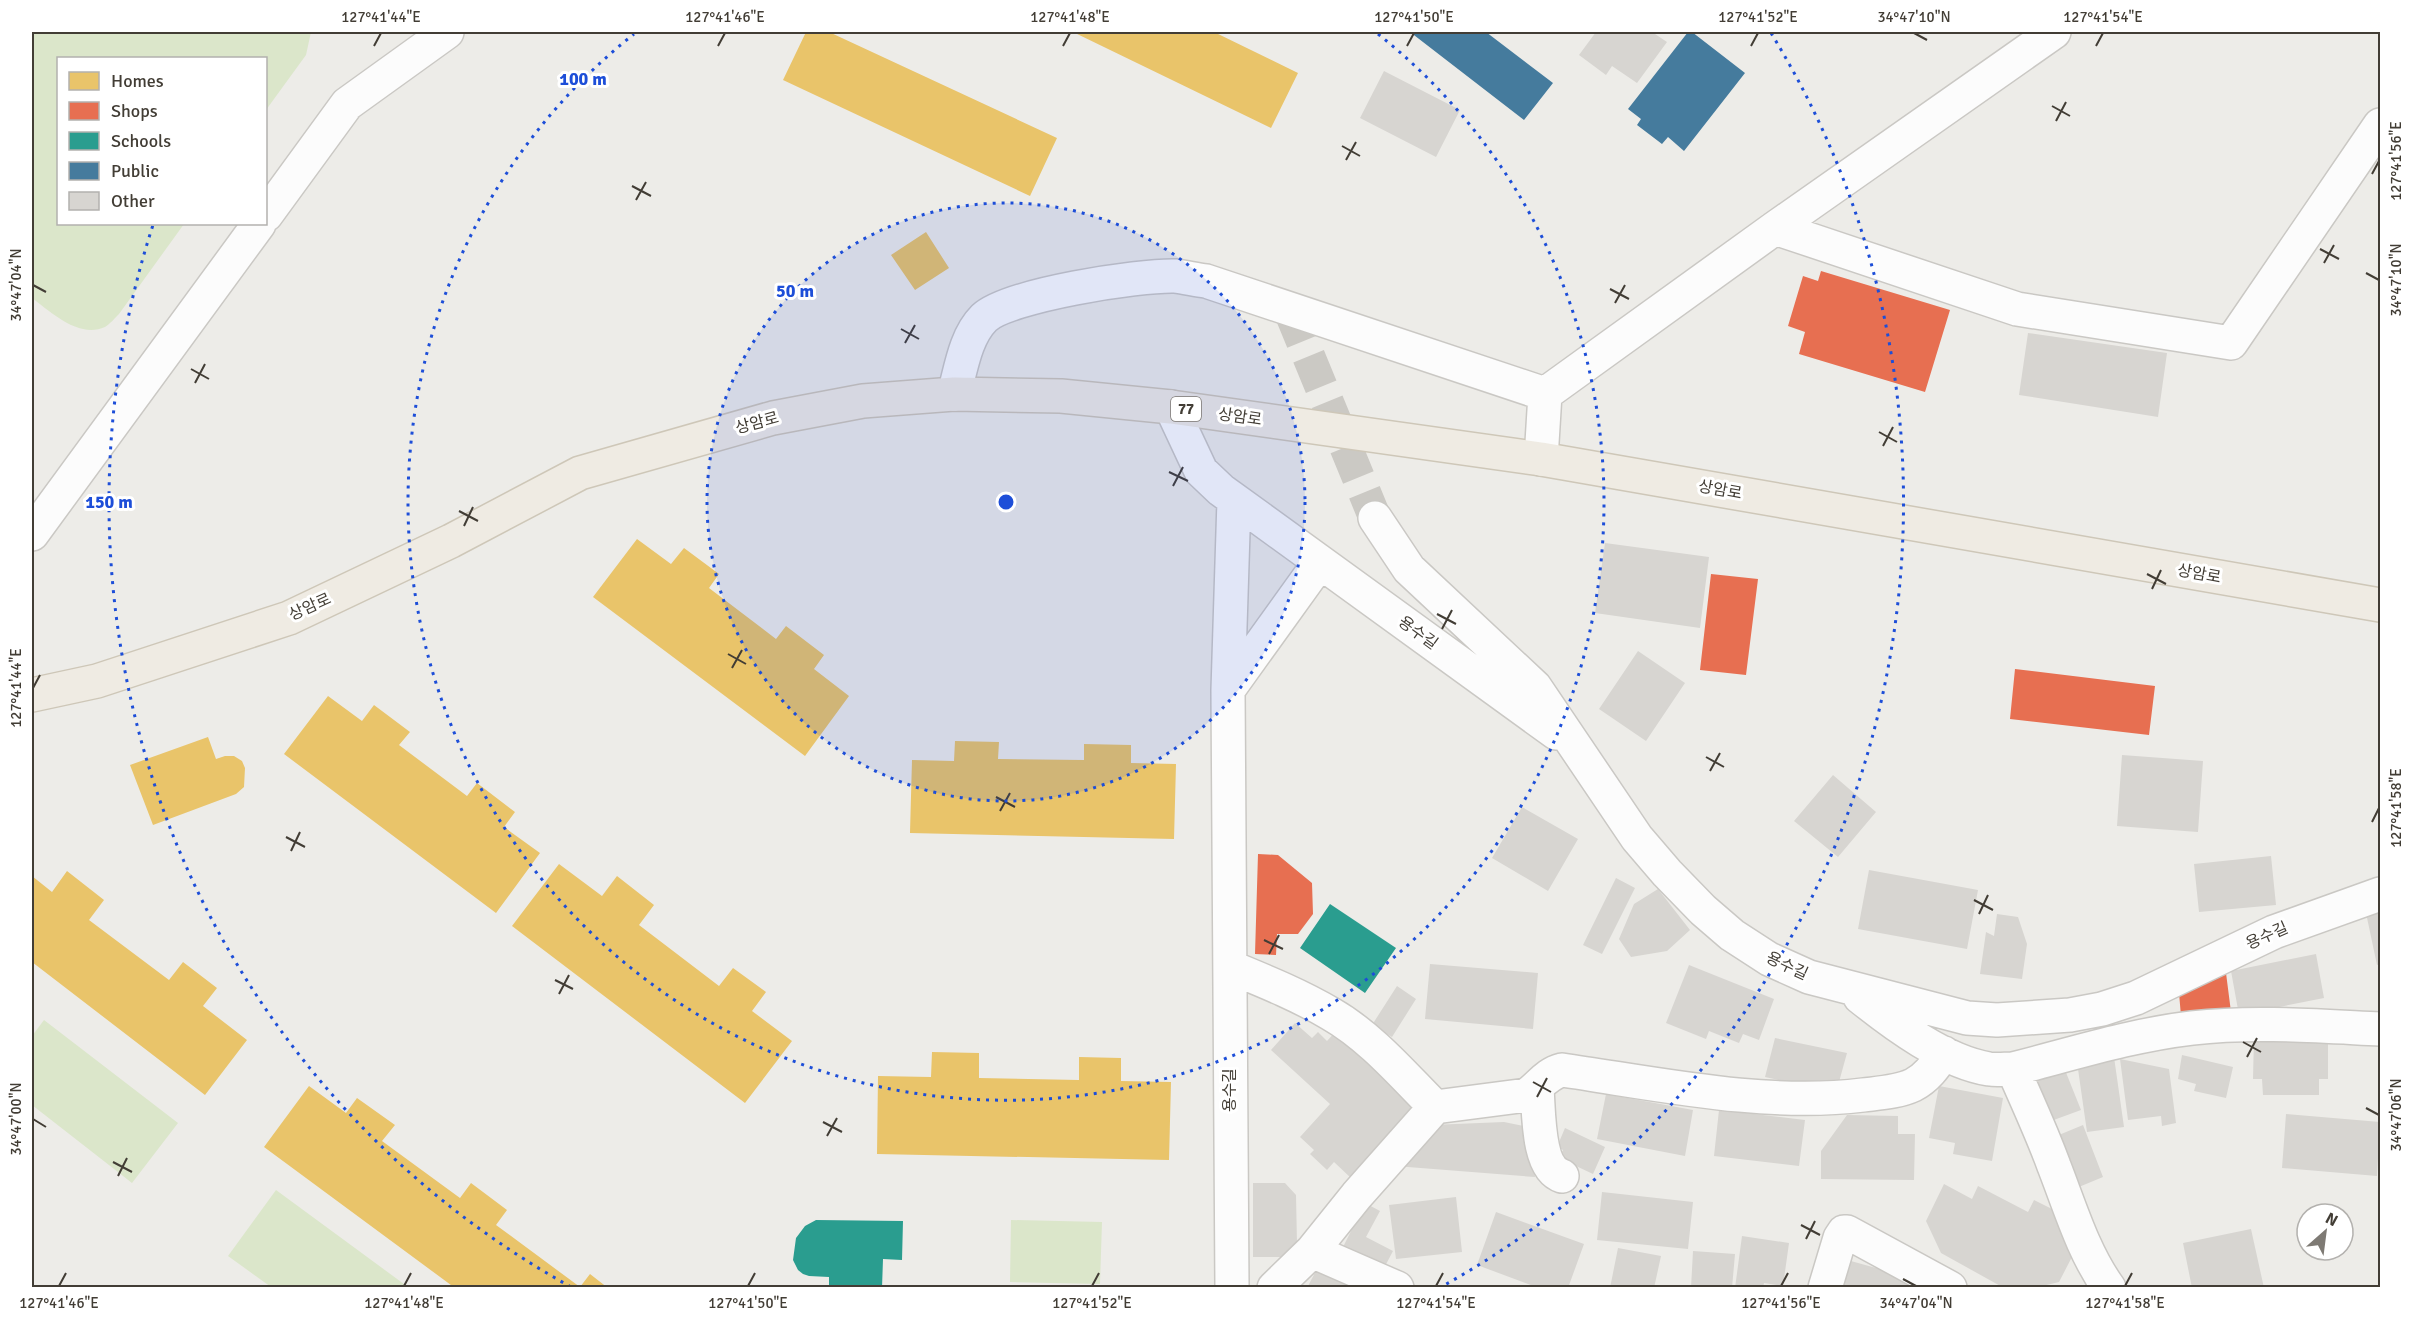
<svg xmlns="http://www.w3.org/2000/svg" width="2412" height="1319" font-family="Signika,'Noto Sans KR',sans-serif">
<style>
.green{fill:#dbe6ca}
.homes{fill:#e9c46a}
.shops{fill:#e76f51}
.schools{fill:#2a9d8f}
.public{fill:#457b9d}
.building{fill:#d7d5d1}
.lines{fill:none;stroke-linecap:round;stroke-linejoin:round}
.minor-tunnel{stroke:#cbc9c4;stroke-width:33;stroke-dasharray:33 16;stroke-linecap:butt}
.minor-casing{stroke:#cac8c4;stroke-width:36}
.major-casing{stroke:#cec7b8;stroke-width:36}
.minor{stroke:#fcfcfc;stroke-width:33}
.major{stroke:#efebe3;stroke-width:33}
.ticks{fill:none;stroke:#423d35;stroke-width:2}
.ring{fill:none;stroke:#1d4ed8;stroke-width:3;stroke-dasharray:3 6}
.labels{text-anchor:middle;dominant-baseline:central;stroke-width:6;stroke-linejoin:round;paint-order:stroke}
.shield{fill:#fff;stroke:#7b7772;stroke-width:1.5}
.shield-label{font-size:15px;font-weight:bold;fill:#423d35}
.street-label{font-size:16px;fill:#423d35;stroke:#fff}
.centre{fill:#1d4ed8;stroke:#fff;stroke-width:3}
.ring-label{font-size:18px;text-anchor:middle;font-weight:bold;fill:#1d4ed8;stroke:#fff;stroke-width:6;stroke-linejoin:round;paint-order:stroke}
.neatline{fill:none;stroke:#423d35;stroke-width:2}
.ticks-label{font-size:15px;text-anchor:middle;fill:#423d35}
</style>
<rect width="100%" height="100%" fill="#edece8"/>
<path class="green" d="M32 32H311L306 55 266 110V58H58V224H184L119 314C115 318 110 324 105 327 79 339 51 312 32 298Z
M44 1020 178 1123 132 1183 32 1105V1036Z
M276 1190 408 1287H271L228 1256Z
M1011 1220 1102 1222 1100 1284 1010 1282Z"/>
<path class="homes" d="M806 32H829L1057 138 1030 196 783 80Z
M1073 32H1214L1298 73 1271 128Z
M926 232 949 268 915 290 891 255Z
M637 539 671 564 684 548 719 574 709 588 776 639 786 626 824 655 814 669 849 696 805 756 593 597Z
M328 696 362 721 374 705 410 732 399 745 467 796 477 783 515 812 504 827 540 853 496 913 284 754Z
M208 737 216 759 225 756H234L242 761 245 768 244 787 236 794 153 825 130 765Z
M955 741 999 742 998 759 1084 760V744L1131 745V763L1176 764 1174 839 910 833 912 760 954 761Z
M559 864 602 896 617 876 654 905 639 925 719 986 733 968 766 992 752 1011 792 1041 745 1103 512 926Z
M67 871 104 900 89 920 169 980 183 962 217 988 203 1006 247 1040 205 1095 32 962V876L52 892Z
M932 1052 979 1053V1078L1079 1080V1057L1121 1058V1081L1171 1082 1169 1160 877 1154 878 1076 931 1077Z
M309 1086 346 1113 357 1098 395 1125 382 1141 460 1198 471 1183 507 1210 496 1225 580 1287 590 1274 608 1288H455L264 1147Z"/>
<path class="shops" d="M1821 271 1950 310 1925 392 1799 354 1805 332 1788 326 1803 276 1818 281Z
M1711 574 1758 579 1746 675 1700 670Z
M2015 669 2155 686 2149 735 2010 719Z
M1258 854 1278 855 1312 883 1313 914 1298 934H1277L1276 955 1255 954Z
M2226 973 2231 1012 2181 1016 2179 993Z"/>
<path class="schools" d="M1330 904 1396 948 1365 993 1300 948Z
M816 1220 903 1221 902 1260 883 1259 882 1288 829 1287V1277L809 1276 803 1274 798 1270 793 1260 796 1238 805 1226Z"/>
<path class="public" d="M1410 32H1486L1553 83 1524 120Z
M1688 32H1692L1745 73 1684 151 1668 137 1662 144 1637 125 1641 119 1628 109Z"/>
<path class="building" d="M1596 32H1652L1667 42 1637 83 1612 66 1606 75 1579 55Z
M1384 71 1460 110 1436 157 1360 118Z
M2028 333 2167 353 2158 417 2019 395Z
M1605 543 1709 557 1700 628 1595 613Z
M1638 651 1685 683 1646 741 1599 709Z
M2122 755 2203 761 2198 832 2117 826Z
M1833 775 1876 812 1838 857 1794 821Z
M1522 807 1578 839 1548 891 1492 858Z
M2271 856 2276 905 2199 912 2194 864Z
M1869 870 1978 890 1967 949 1858 929Z
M1616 878 1635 888 1602 954 1583 945Z
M1658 889 1690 930 1667 951 1631 957 1619 939 1634 904Z
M2380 910V964L2377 965 2366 913Z
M1997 914 2018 917 2027 944 2022 979 1980 974 1986 932 1994 936Z
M2316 954 2324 998 2239 1015 2231 971Z
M1430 964 1538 973 1533 1029 1425 1019Z
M1689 965 1774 999 1759 1040 1743 1034 1739 1043 1709 1031 1706 1039 1666 1023Z
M1397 986 1416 999 1392 1037 1372 1025Z
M1295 1023 1312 1038 1318 1032 1327 1041 1337 1030 1419 1107 1352 1179 1334 1162 1327 1170 1310 1154 1314 1150 1300 1137 1330 1104 1271 1050Z
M2328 1035V1079H2319V1095H2263L2262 1079H2253L2254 1036Z
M1775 1038 1847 1053 1839 1082 1793 1083 1765 1077Z
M2182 1055 2233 1067 2226 1098 2194 1091 2196 1084 2178 1079Z
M2114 1057 2124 1127 2087 1132 2077 1062Z
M2120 1059 2169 1069 2176 1123 2162 1126 2161 1116 2128 1120Z
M2065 1070 2081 1110 2051 1121 2029 1083Z
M1939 1086 2003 1098 1992 1161 1953 1154 1955 1143 1929 1138Z
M1606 1094 1693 1110 1685 1156 1597 1139Z
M1719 1110 1805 1120 1799 1166 1714 1156Z
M2286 1114 2380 1122 2377 1176 2282 1168Z
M1847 1115 1898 1116V1134H1915L1914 1180 1821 1179V1151Z
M1504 1122 1529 1127 1535 1177 1395 1166 1431 1125Z
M2083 1125 2103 1177 2074 1189 2054 1137Z
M1565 1128 1605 1147 1593 1174 1559 1158 1563 1150 1557 1147Z
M1253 1183H1285L1296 1195 1297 1244 1285 1257H1253Z
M1944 1184 1972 1199 1978 1186 2028 1212 2034 1200 2060 1213 2073 1255 2059 1282 2034 1288H2004L1941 1253 1926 1221Z
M1602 1192 1693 1202 1688 1249 1597 1240Z
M1456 1197 1462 1252 1396 1259 1389 1205Z
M1365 1203 1380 1211 1366 1237 1393 1251 1383 1270 1342 1249Z
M1496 1212 1584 1244 1568 1288H1539L1477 1265Z
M2251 1229 2264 1288H2192L2183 1243Z
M1742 1236 1789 1243 1783 1286 1764 1283 1763 1288H1735Z
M1618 1248 1661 1256 1654 1288H1610Z
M1693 1251 1735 1254 1732 1288H1691Z
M1840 1258 1923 1281 1921 1288H1832Z
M1320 1263 1365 1288H1307Z"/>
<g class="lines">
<path class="minor-tunnel" d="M1290 311 1375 518"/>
<defs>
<path id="minor" d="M266 215 347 104 447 32
M1775 228 2017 309 2231 343 2380 125
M954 394C961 369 965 337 984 318 1008 295 1139 275 1175 276 1185 277 1196 280 1206 281L1545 394 1541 459
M1545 394 1775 228 2054 32
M1171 407 1201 471 1221 490 1556 733
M1375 518 1409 569 1535 687 1637 838 1667 873 1703 910 1732 935 1769 959 1809 977 1967 1018 1997 1020 2070 1015 2102 1009 2136 998 2274 932 2380 894
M32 534 259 224
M1228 690 1234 500
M1230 967C1264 981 1299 995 1331 1014 1371 1037 1403 1075 1435 1107
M1860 997C1895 1025 1945 1062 1989 1069 1997 1070 2005 1069 2013 1069 2027 1101 2042 1133 2054 1166 2070 1207 2083 1252 2109 1288
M2013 1069C2072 1054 2131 1035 2192 1028 2254 1021 2318 1026 2380 1029
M1537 1089C1539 1112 1537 1168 1562 1176
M1312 1251 1397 1288
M1232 1288 1228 690 1320 562
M1274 1288 1312 1251 1357 1195 1435 1107 1527 1095C1540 1086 1546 1074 1562 1070 1659 1084 1765 1107 1863 1095 1879 1093 1898 1092 1913 1085 1927 1078 1935 1066 1944 1053
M1825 1288 1840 1238 1844 1232H1847L1950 1288"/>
<path id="major" d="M32 695 97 681 289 618 451 541 580 473 773 418 863 401 954 394 1061 396 1171 407 1541 459 2380 605"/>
</defs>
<use href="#minor" class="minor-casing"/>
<use href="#major" class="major-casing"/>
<use href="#minor" class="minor"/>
<use href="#major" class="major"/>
</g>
<path class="ticks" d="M1914 33 1927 40M374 46 381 33M718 46 725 33M1063 46 1070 33M1407 46 1414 33M1751 46 1758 33M2096 46 2103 33M2052 106 2070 116M2056 121 2066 102M1342 146 1360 156M1346 160 1356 142M2372 174 2379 161M632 186 651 196M636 200 646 182M2320 249 2339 259M2324 263 2334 245M2366 273 2379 280M33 285 46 292M1610 289 1629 299M1615 303 1625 285M901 329 919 339M905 343 915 325M191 369 209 379M195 383 205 364M1879 432 1897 442M1883 446 1893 427M1169 472 1188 481M1173 486 1183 467M459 511 478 521M464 526 473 507M2147 574 2166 584M2152 589 2161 570M1437 614 1456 624M1442 629 1452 610M728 654 746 664M732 668 742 650M33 688 40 675M1706 757 1724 767M1710 771 1720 753M996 797 1015 807M1000 811 1010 793M2372 822 2379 808M286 837 305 847M291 851 300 832M1974 900 1993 910M1979 914 1988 895M1264 940 1283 949M1269 954 1279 935M555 980 573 989M559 994 569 975M2243 1042 2261 1052M2247 1057 2257 1038M1533 1082 1551 1092M1537 1097 1547 1078M2366 1108 2379 1115M33 1119 46 1127M823 1122 842 1132M827 1136 837 1118M113 1162 132 1172M118 1176 127 1158M1801 1225 1820 1235M1806 1239 1815 1221M1903 1279 1916 1286M59 1286 66 1273M404 1286 411 1273M748 1286 755 1273M1092 1286 1099 1273M1436 1286 1443 1273M1781 1286 1788 1273M2125 1286 2132 1273"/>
<circle cx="1006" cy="502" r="299" fill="#1d4ed8" fill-opacity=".12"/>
<g class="ring">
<circle cx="1006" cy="502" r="299"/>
<path d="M1378 34A598 598 0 1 1 634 34"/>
<path d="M571 1287A897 897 0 0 1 153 225M1771 33A897 897 0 0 1 1441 1287"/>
</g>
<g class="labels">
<rect class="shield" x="1171" y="397" width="30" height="24" rx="4.5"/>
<g class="shield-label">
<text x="1186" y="409">77</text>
</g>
<g class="street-label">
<text transform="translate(1240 417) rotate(8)">상암로</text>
<text transform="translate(757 423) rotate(-15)">상암로</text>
<text transform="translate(1720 490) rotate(10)">상암로</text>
<text transform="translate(2199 574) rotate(10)">상암로</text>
<text transform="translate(310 607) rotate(-24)">상암로</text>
<text transform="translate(1418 633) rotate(36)">용수길</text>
<text transform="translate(2267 936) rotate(-24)">용수길</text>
<text transform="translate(1787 966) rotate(25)">용수길</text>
<text transform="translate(1230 1090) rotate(-90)">용수길</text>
</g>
</g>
<circle cx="1006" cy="502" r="9" class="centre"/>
<g class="ring-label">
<text x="583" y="85">100 m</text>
<text x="795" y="297">50 m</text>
<text x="109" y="508">150 m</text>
</g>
<rect width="2412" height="1319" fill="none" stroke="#ffffff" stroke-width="66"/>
<rect x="57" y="57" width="210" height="168" fill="#ffffff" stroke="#b3b1ae" stroke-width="1.5"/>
<rect x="69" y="72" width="30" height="18" fill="#e9c46a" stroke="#b3b1ae" stroke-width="1.5"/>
<text x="111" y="87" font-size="18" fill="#423d35">Homes</text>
<rect x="69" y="102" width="30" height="18" fill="#e76f51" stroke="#b3b1ae" stroke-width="1.5"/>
<text x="111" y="117" font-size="18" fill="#423d35">Shops</text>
<rect x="69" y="132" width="30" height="18" fill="#2a9d8f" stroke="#b3b1ae" stroke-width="1.5"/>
<text x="111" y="147" font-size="18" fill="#423d35">Schools</text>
<rect x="69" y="162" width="30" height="18" fill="#457b9d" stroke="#b3b1ae" stroke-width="1.5"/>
<text x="111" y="177" font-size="18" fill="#423d35">Public</text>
<rect x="69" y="192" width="30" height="18" fill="#d7d5d1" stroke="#b3b1ae" stroke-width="1.5"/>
<text x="111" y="207" font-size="18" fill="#423d35">Other</text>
<g transform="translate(2325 1232) rotate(28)"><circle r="28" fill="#ffffff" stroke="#b3b1ae" stroke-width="1.5"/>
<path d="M0-4.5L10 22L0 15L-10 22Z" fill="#7e7a74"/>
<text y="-9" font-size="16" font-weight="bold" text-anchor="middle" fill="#423d35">N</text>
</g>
<rect x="33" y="33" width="2346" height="1253" class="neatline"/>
<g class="ticks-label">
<text x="381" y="22">127°41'44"E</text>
<text x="725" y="22">127°41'46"E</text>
<text x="1070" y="22">127°41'48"E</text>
<text x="1414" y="22">127°41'50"E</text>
<text x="1758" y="22">127°41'52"E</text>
<text x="1914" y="22">34°47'10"N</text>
<text x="2103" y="22">127°41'54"E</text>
<text transform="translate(2396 161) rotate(-90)" y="5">127°41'56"E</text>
<text transform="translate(2396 280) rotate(-90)" y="5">34°47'10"N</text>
<text transform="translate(16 285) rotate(-90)" y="5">34°47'04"N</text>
<text transform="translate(16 688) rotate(-90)" y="5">127°41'44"E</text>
<text transform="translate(2396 808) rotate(-90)" y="5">127°41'58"E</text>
<text transform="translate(2396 1115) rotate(-90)" y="5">34°47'06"N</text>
<text transform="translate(16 1119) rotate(-90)" y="5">34°47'00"N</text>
<text x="59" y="1308">127°41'46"E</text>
<text x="404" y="1308">127°41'48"E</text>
<text x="748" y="1308">127°41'50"E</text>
<text x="1092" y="1308">127°41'52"E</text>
<text x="1436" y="1308">127°41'54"E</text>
<text x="1781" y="1308">127°41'56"E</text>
<text x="1916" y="1308">34°47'04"N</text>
<text x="2125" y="1308">127°41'58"E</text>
</g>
</svg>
